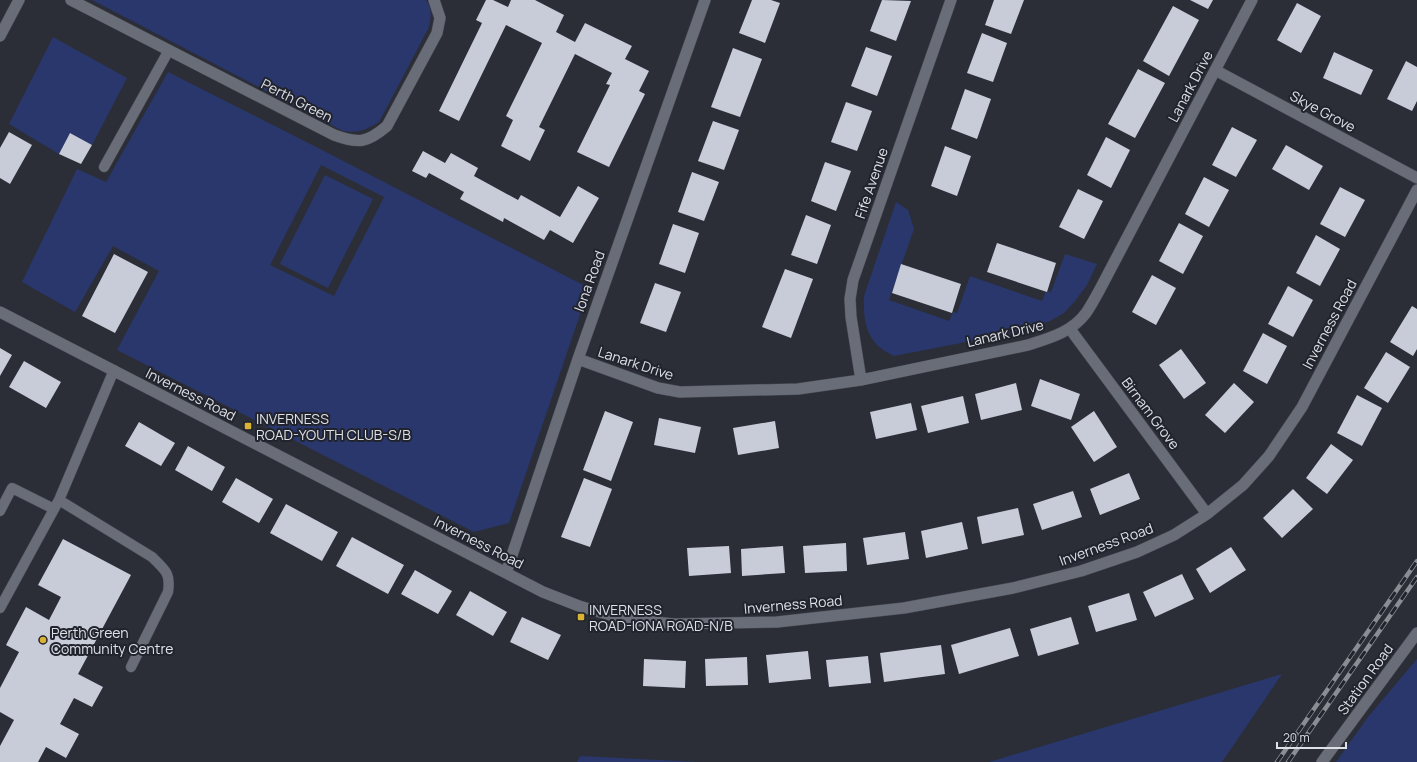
<svg xmlns="http://www.w3.org/2000/svg" width="1417" height="762" font-family="Manrope,sans-serif">
<style>
.green{fill:#2a376d;fill-rule:evenodd}
.building{fill:#c8ccd9}
.lines{fill:none;stroke-linecap:round;stroke-linejoin:round}
.service-casing{stroke:#484b53;stroke-width:11}
.minor-casing{stroke:#484b53;stroke-width:12}
.service{stroke:#696d78;stroke-width:10}
.minor{stroke:#696d78;stroke-width:11}
.rail-casing{stroke:#8b8d95;stroke-width:4.5}
.rail{stroke:#21242d;stroke-width:3;stroke-dasharray:9;stroke-linecap:butt}
.poi-dot{fill:#dab333;stroke:#21242d;stroke-width:1.5}
.labels{text-anchor:middle;dominant-baseline:central;stroke-width:4;stroke-linejoin:round;paint-order:stroke}
.street-label{font-size:14px;fill:#dee0e7;stroke:#21242d}
.poi-label{font-size:14px;fill:#dee0e7;stroke:#21242d;text-anchor:start}
</style>
<rect width="100%" height="100%" fill="#2b2e37"/>
<path class="green" d="M92 0H426C433 9 431 19 428 29L379 122C365 130 360 133 343 131Z
M53 37 127 78 92 145 70 133 59 154 9 124Z
M168 72 326 152 589 288 509 523 474 532 117 350 159 271 113 246 75 312 22 282 77 169 106 182ZM321 165 384 197 334 296 270 265Z
M325 175 373 199 328 288 280 264Z
M896 202 908 210 914 229 889 300 949 321 953 312 957 313 970 276 1042 301 1046 291 1051 292 1065 254 1097 264 1087 285 1075 301 1064 313 1050 321 1007 334 894 356C867 344 863 324 864 296Z
M1417 659V762H1336L1368 717Z
M1282 674 1222 762H989Z
M580 756 699 762H577Z"/>
<path class="building" d="M486 0H493L508 7 511 0H535L564 15 556 32 575 42 585 23 632 46 625 59 649 71 639 91 645 94 609 167 577 152 610 85 606 84 612 73 575 54 539 127 545 130 530 161 501 146 513 120 506 116 542 43 506 25 459 121 439 111 482 23 476 20Z
M752 0H771L780 3 765 43 739 33Z
M882 0 911 1 896 41 870 31Z
M994 0H1024L1011 34 985 25Z
M1190 0H1213L1208 9Z
M1297 3 1321 16 1301 53 1277 40Z
M1173 6 1199 20 1169 76 1143 61Z
M982 33 1007 43 993 82 967 73Z
M866 47 892 56 877 96 851 86Z
M733 48 762 59 740 117 711 107Z
M1334 52 1373 70 1361 95 1323 78Z
M1406 61 1417 67V101L1412 111 1387 99Z
M1138 69 1165 83 1135 138 1108 124Z
M965 89 991 99 977 139 951 129Z
M846 102 872 111 857 151 831 142Z
M713 121 739 130 724 170 698 161Z
M1232 127 1257 140 1236 177 1212 165Z
M9 132 32 145 10 184 0 178V148Z
M70 133 92 145 81 164 59 154Z
M1106 137 1130 150 1111 188 1087 175Z
M1286 145 1323 166 1309 190 1272 169Z
M945 146 971 156 957 196 931 186Z
M423 151 445 163 451 153 478 168 474 176 518 200 521 195 560 217 578 186 599 198 573 243 550 230 544 240 504 218 503 222 460 199 464 192 429 173 426 178 412 171Z
M825 162 851 171 836 211 811 201Z
M692 172 719 182 704 221 678 212Z
M1204 177 1229 190 1209 227 1185 214Z
M1340 187 1365 200 1345 237 1320 224Z
M1078 189 1103 201 1084 239 1059 227Z
M806 215 831 225 817 264 791 255Z
M1179 223 1203 236 1183 274 1159 261Z
M673 224 699 233 685 273 659 264Z
M1316 235 1340 249 1320 286 1296 273Z
M997 243 1056 263 1047 292 987 272Z
M114 254 148 272 115 333 82 316Z
M901 264 961 284 952 313 892 293Z
M785 269 813 279 791 338 762 327Z
M1152 275 1176 288 1156 325 1132 312Z
M655 283 681 292 666 332 640 323Z
M1288 286 1313 300 1293 337 1268 324Z
M1412 306 1417 309V349L1413 356 1390 342Z
M1263 333 1287 346 1267 384 1243 371Z
M0 348 12 355 0 376Z
M1181 349 1206 383 1184 399 1159 365Z
M1386 352 1410 367 1388 403 1364 388Z
M24 361 61 382 46 408 9 387Z
M1040 379 1080 394 1071 420 1031 406Z
M1016 383 1022 410 981 420 975 394Z
M1234 383 1254 402 1225 433 1205 415Z
M1357 395 1382 408 1362 446 1337 433Z
M963 396 969 423 928 433 921 406Z
M911 403 917 430 876 439 870 412Z
M605 411 633 422 611 481 583 470Z
M1094 411 1117 447 1094 462 1071 427Z
M659 418 701 427 695 453 654 445Z
M775 421 779 448 738 455 733 428Z
M139 422 175 443 161 466 125 446Z
M1331 444 1353 460 1327 494 1306 478Z
M188 446 225 467 212 491 175 470Z
M1129 473 1140 499 1100 515 1090 489Z
M236 478 273 499 259 523 222 502Z
M584 478 612 489 590 547 561 537Z
M1293 489 1313 509 1282 538 1263 518Z
M1073 491 1082 517 1042 530 1033 504Z
M286 504 338 532 322 561 270 533Z
M1018 508 1024 535 982 544 977 517Z
M962 522 968 549 926 558 921 531Z
M905 532 909 559 867 565 863 538Z
M352 537 404 565 388 594 336 566Z
M63 539 131 575 78 674 103 687 92 707 74 698 60 724 79 734 66 758 46 747 38 762H0V746L14 720 0 712V688L19 652 6 645 26 607 49 620 61 597 38 585Z
M846 543 847 571 805 573 803 546Z
M729 546 731 573 689 576 687 548Z
M783 546 785 573 742 576 741 549Z
M1231 547 1246 570 1210 593 1196 569Z
M415 570 452 591 438 614 401 594Z
M1182 574 1194 599 1155 617 1143 592Z
M470 591 507 612 493 636 456 615Z
M1129 593 1137 620 1096 632 1088 606Z
M522 617 561 635 548 660 510 642Z
M1071 617 1079 644 1038 656 1030 629Z
M1010 628 1019 656 959 674 951 645Z
M941 645 945 674 884 682 880 653Z
M808 651 811 679 769 683 766 655Z
M868 656 871 683 829 687 826 660Z
M747 657 748 685 706 686 705 659Z
M644 659 686 661 685 688 643 686Z"/>
<g class="lines">
<defs>
<path id="service" d="M104 167 169 50
M114 370 59 500 152 557C165 570 171 573 168 592L131 667
M0 511 12 488 54 509
M0 608 59 500"/>
<path id="minor" d="M71 0 334 135C359 144 367 143 387 126L437 33 440 18 434 0
M0 36 19 0
M1215 70 1417 178
M0 312 543 592 579 606 624 619 674 624 777 622 904 608 1013 588 1081 571 1137 552 1174 535 1207 514 1243 485 1269 456 1302 407 1417 190
M1070 329 1207 514
M578 359 658 388 680 392 798 389 861 380 1028 345C1050 338 1072 332 1086 313 1091 306 1095 298 1099 291L1252 0
M861 380 851 317 850 299 853 280 951 0
M506 573 578 359 705 0
M1322 762 1417 633"/>
</defs>
<use href="#service" class="service-casing"/>
<use href="#minor" class="minor-casing"/>
<use href="#service" class="service"/>
<use href="#minor" class="minor"/>
<defs>
<path id="rail" d="M1277 762 1417 561
M1288 762 1417 577"/>
</defs>
<use href="#rail" class="rail-casing"/>
<use href="#rail" class="rail"/>
</g>
<g class="poi-dot">
<rect x="244" y="422" width="8" height="8" rx="2"/>
<rect x="577" y="613" width="8" height="8" rx="2"/>
<circle cx="43" cy="640" r="4"/>
</g>
<g class="labels">
<g class="street-label">
<text transform="translate(1190 86) rotate(-62)">Lanark Drive</text>
<text transform="translate(297 100) rotate(27)">Perth Green</text>
<text transform="translate(1323 111) rotate(28)">Skye Grove</text>
<text transform="translate(871 183) rotate(-71)">Fife Avenue</text>
<text transform="translate(589 281) rotate(-70)">Iona Road</text>
<text transform="translate(1329 324) rotate(-62)">Inverness Road</text>
<text transform="translate(1005 333) rotate(-13)">Lanark Drive</text>
<text transform="translate(636 363) rotate(18)">Lanark Drive</text>
<text transform="translate(191 394) rotate(27)">Inverness Road</text>
<text transform="translate(1151 413) rotate(53)">Birnam Grove</text>
<text transform="translate(479 542) rotate(27)">Inverness Road</text>
<text transform="translate(1106 544) rotate(-20)">Inverness Road</text>
<text transform="translate(793 604) rotate(-5)">Inverness Road</text>
<text transform="translate(1365 679) rotate(-54)">Station Road</text>
</g>
<g class="poi-label">
<text x="256" y="418">INVERNESS<tspan x="256" dy="16">ROAD-YOUTH CLUB-S/B</tspan></text>
<text x="589" y="609">INVERNESS<tspan x="589" dy="16">ROAD-IONA ROAD-N/B</tspan></text>
<text x="51" y="632">Perth Green<tspan x="51" dy="16">Community Centre</tspan></text>
</g>
</g>
<path d="M1277 742v6h69v-6" fill="none" stroke="#dee0e7" stroke-width="2"/>
<text x="1283" y="742" font-size="12" fill="#dee0e7" stroke="#21242d" stroke-width="3" paint-order="stroke">20 m</text>
</svg>
